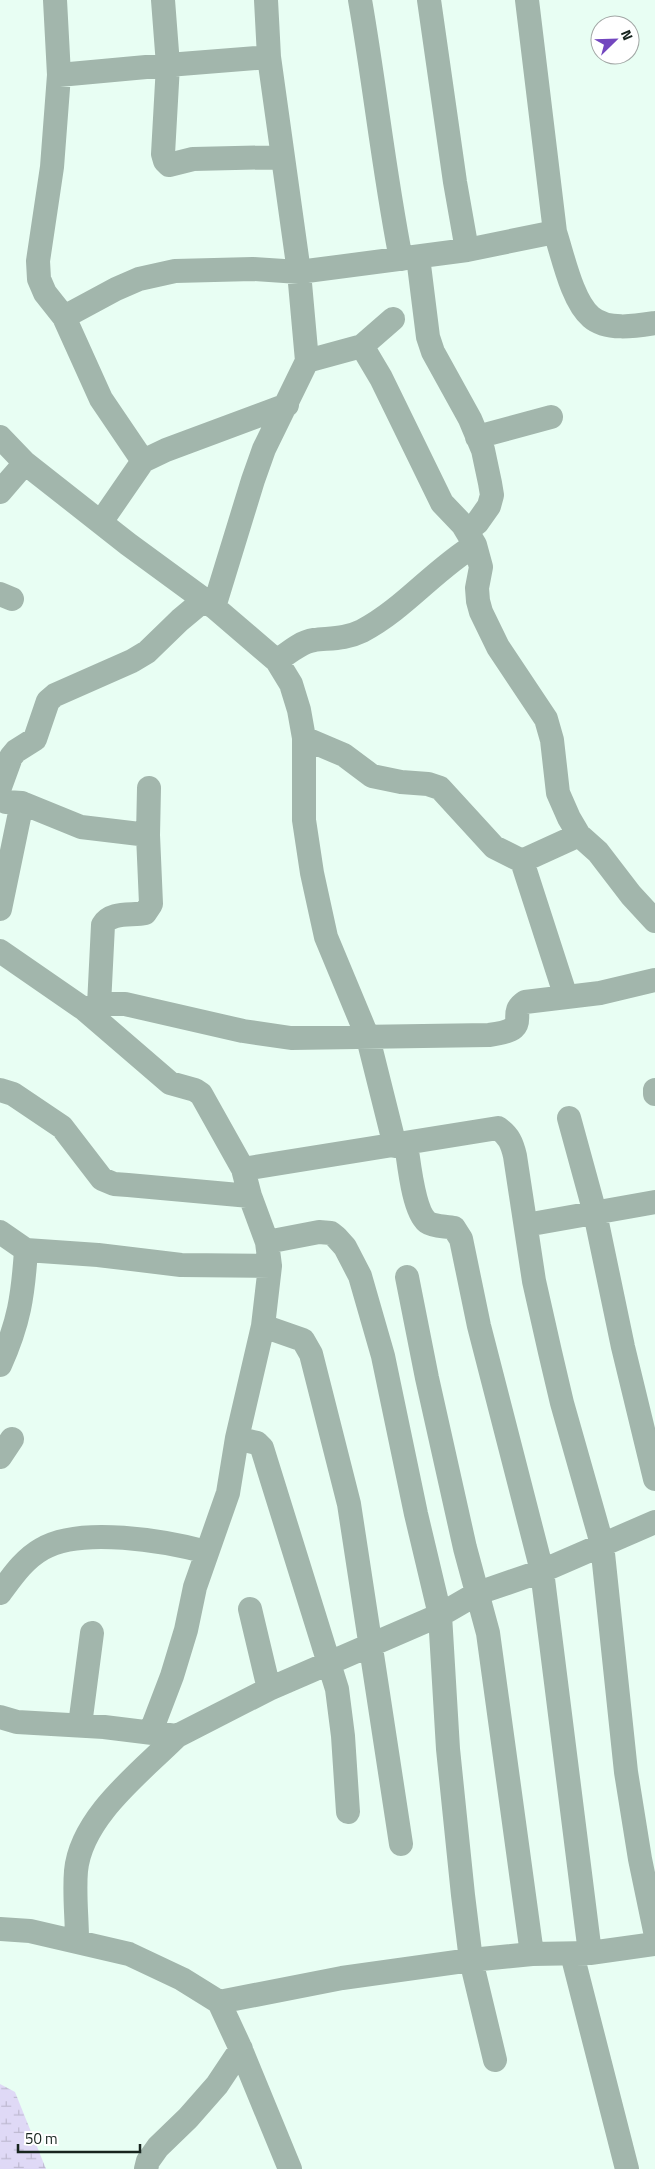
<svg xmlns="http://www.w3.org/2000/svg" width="655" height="2169" font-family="'Titillium Web',sans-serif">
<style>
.wetland{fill:url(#wetland-marsh)}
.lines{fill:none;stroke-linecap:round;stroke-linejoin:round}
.minor{stroke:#a2b6ac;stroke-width:24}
</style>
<defs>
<pattern id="wetland-marsh" width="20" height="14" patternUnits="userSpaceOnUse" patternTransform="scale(1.25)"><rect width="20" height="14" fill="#dfd9f6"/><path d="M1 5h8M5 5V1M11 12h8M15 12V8" fill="none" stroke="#bfbad2"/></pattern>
</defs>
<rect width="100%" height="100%" fill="#e8fef3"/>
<path class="wetland" d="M0 2084 15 2092 46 2169H0Z"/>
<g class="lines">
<path class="minor" d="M55 0 59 75 52 167 38 261 39 279 45 293 64 317 101 399 143 461
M266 0 269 57 168 65 163 154 165 161 169 165 193 159 283 157
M360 0C375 86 384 173 401 259
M429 0 455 182 467 250
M269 57 299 272 307 361 362 346 381 378 442 503 463 525 475 545 481 567 477 588 478 601 481 612 498 647 546 719 552 740 558 793 569 818 579 835 598 852 631 895 655 921
M59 75 168 65 163 0
M555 232C563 256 572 301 591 317 607 331 636 326 655 323
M418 257 428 337 433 352 470 419 483 450 490 483 492 495 489 506 477 523 467 531
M64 317 116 289 139 279 175 271 253 269 299 272 467 250 555 232 527 0
M362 346 393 319
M0 437 25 463 128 544 214 607 277 661 291 684 299 710 304 738V820L312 873 326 937 368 1038 395 1146
M477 437 551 417
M0 492 25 463
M101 522 143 461 166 450 287 405
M0 594 12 599
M214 607 253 480 264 449 307 361
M277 661C288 653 300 642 314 640 330 638 346 639 362 631 404 609 435 569 475 545
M304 738 344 755 372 776 401 782 428 784 440 788 494 847 522 861 579 835
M0 787 11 757 16 751 35 739 48 701 55 695 132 661 147 652 180 620 204 600
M22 803 81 827 148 835
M522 861 566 997
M0 909 22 803 6 802
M0 951 84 1009 170 1083 195 1090 201 1094 243 1169
M99 1005 103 925C111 911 132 916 145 913L151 904 148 835 149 788
M84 1009 103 1004H125L243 1031 291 1038 489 1035C536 1029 505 1015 525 1002L600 993 655 980
M0 1090 13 1094 62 1127 102 1179 114 1184 128 1185 250 1196
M655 1090V1094
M569 1118 595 1213 623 1347 655 1479
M406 1144C409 1162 413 1210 427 1222 434 1227 446 1226 454 1228L461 1239 479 1326 542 1571 590 1953
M526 1225 655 1202
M0 1232 26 1250C23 1296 19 1323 0 1365
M267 1242 319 1232 331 1233 336 1237 345 1247 360 1276 383 1356 416 1514 440 1615 448 1749 463 1895 471 1960 495 2060
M26 1250 98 1255 181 1265 270 1266
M407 1277 427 1378 465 1548 488 1633 532 1954
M263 1326 303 1340 311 1354 349 1504 401 1844
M237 1438 257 1443 262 1448 337 1689 343 1736 348 1812
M0 1457 12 1439
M0 1593C12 1577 24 1559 42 1549 81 1526 165 1541 207 1552
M250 1609 269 1689
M0 1717 17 1722 104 1727 177 1736C141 1772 81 1817 76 1871 74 1894 77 1918 77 1940
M80 1725 92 1633
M151 1731 172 1676 186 1630 195 1587 228 1493 237 1438 263 1326 270 1266 267 1242 250 1196 243 1169 498 1128C509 1136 512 1143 515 1156L534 1281 550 1352 562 1403 602 1544 626 1772 640 1859 655 1931
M177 1736 269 1689 440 1615 478 1593 542 1571 655 1522
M0 1929 30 1931 129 1954 182 1979 219 2002 239 2045 290 2169
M572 1954 627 2169
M219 2002 342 1978 471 1960 532 1954 590 1953 655 1944
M146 2169 148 2161 158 2147 188 2118 217 2085 241 2049"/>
</g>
<g transform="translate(615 40) rotate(67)"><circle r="24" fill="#ffffff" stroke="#a2a7a5"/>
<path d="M0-4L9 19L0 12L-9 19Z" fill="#7347bf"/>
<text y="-8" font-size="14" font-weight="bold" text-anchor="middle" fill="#17241e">N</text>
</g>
<path d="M18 2144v8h122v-8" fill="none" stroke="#17241e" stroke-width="2.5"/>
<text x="25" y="2144" font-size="15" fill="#17241e" stroke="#ffffff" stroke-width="4" paint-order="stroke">50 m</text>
</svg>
